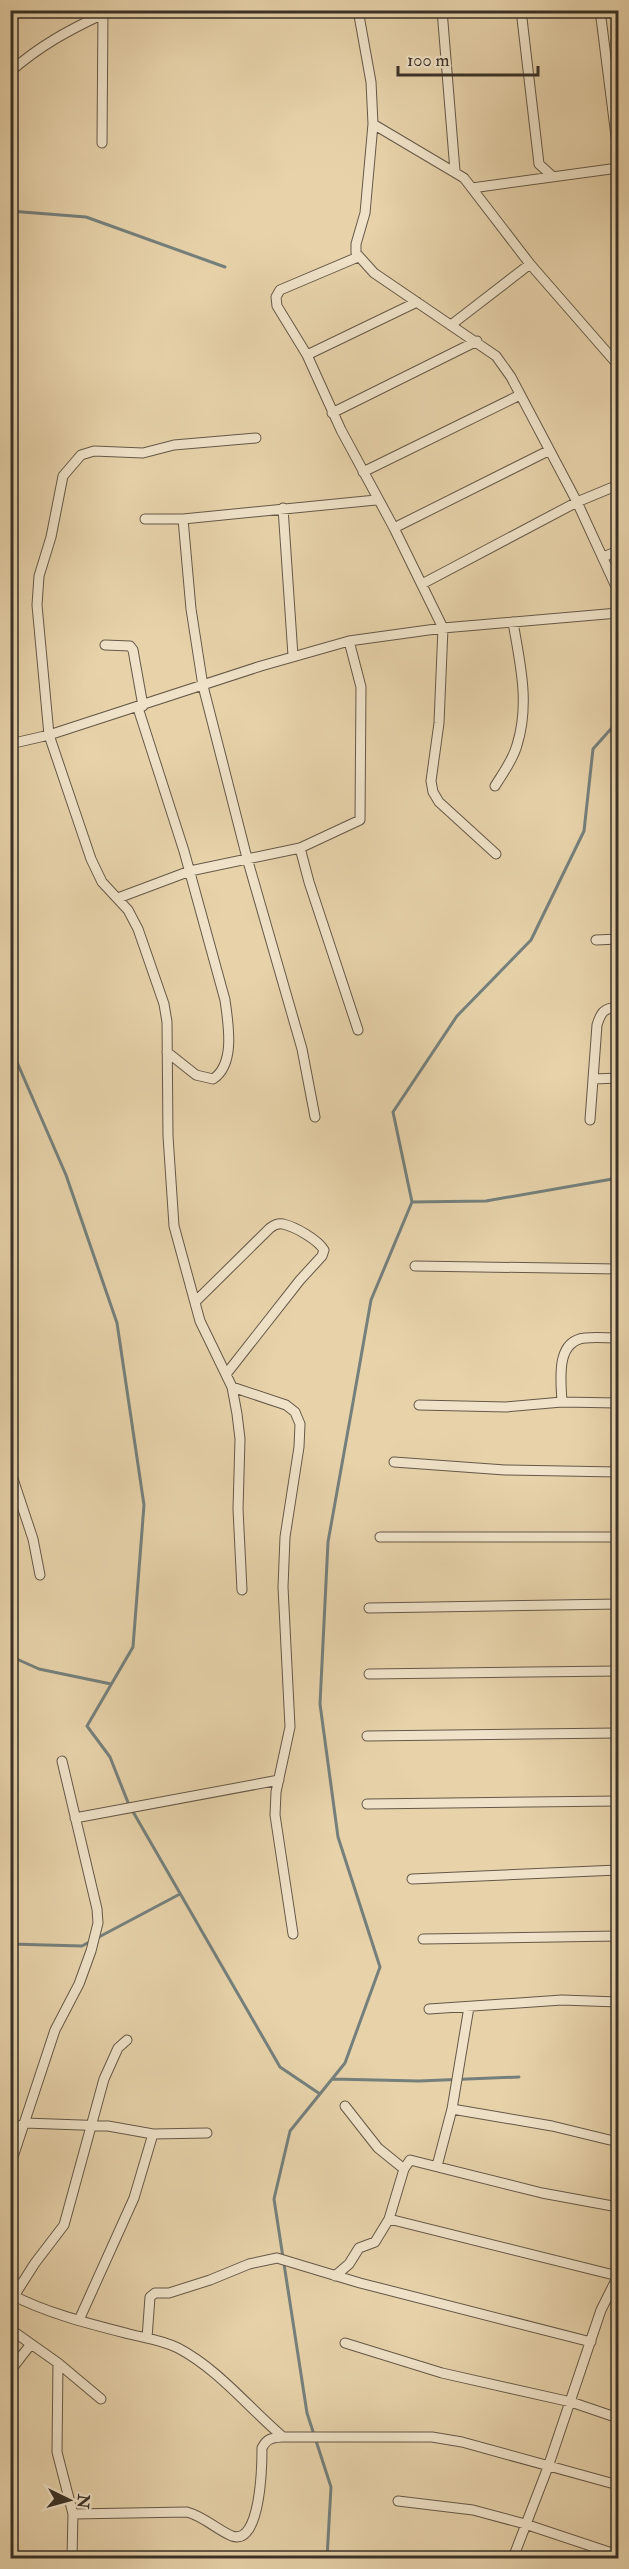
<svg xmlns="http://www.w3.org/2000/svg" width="629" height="2569" font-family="'IM FELL Double Pica',serif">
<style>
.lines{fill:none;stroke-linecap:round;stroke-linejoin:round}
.stream{stroke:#75807c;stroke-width:3}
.minor-casing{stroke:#655948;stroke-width:11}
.minor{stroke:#efe2c8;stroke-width:9}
</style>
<rect width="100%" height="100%" fill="#e7d2aa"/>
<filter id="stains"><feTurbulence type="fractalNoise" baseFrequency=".00333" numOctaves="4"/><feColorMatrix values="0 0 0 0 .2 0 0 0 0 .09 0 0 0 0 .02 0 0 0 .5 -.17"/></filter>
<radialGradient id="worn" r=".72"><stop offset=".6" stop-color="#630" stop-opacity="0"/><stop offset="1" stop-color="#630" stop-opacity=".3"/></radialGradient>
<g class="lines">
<path class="stream" d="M10 211 86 217 225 267
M10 1046 66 1175 117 1323 144 1505 133 1647 87 1726 110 1757 129 1805
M412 1202 486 1201 618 1178
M10 1656 39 1669 111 1684
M132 1810 280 2067 320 2094
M97 1938 180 1894
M10 1944 82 1946 91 1941
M332 2079 419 2081 519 2077
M327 2558 331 2487 307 2413 274 2199 290 2131 345 2063 380 1967 338 1837 320 1704 328 1542 352 1408 371 1300 412 1202 393 1112 457 1016 531 940 584 831 593 749 618 721"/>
<defs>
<path id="minor" d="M358 10 371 82 373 124 365 213 356 244V253L374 273 496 356 511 377 577 502 618 591
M442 10 455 171
M521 10 539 164 552 176
M600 10 618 152
M10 72C39 46 69 30 103 14
M373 124 464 178 530 264 618 365
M102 143 103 10
M472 188 618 168
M358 257 280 290 276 297 277 306 307 355 341 430 394 528 443 628 439 723 431 781 433 792 439 802 496 854
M451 325 530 264
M307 355 417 302
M332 413 477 341
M363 472 520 395
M283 508 293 656
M145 519H183L376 500
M183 519 191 609 203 686 247 858 302 1049 315 1117
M394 528 548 451
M603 557 618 551
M422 584 577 502 618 485
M105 645 130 646 133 650 143 706
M138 708 184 851 225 1000C228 1023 236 1064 213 1079L196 1075 167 1052
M10 744 49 735 261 666 349 641 443 628 618 613
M495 786C503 773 513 760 517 745 530 703 520 664 513 622
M300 848 309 882 358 1030
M118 898 190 871 300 848 360 820 361 687 349 641
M596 940 618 939
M594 1079 618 1078
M590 1120 597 1025C601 1012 604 1008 618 1007
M415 1266 618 1269
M195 1302 270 1228C274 1225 278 1223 283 1224 296 1227 318 1240 324 1250L322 1256 300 1280 227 1373
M232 1387 286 1405 295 1412 300 1424 299 1447 285 1537 283 1587 290 1727 276 1792 275 1815 293 1934
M562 1402C561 1381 555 1341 585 1338 596 1337 607 1338 618 1338
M419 1405 506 1407 562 1402 618 1403
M394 1462 505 1470 618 1472
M10 1470 33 1539 40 1575
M380 1537H618
M242 1590 238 1509 240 1439 237 1414 232 1387 200 1321 174 1226 168 1136 167 1022 164 1004 138 929 128 910 102 882 91 859 49 735 37 605 39 576 51 537 63 476 81 455 94 451 143 453 174 445 256 438
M369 1608 618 1604
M369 1674 618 1671
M367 1736 618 1733
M367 1804 618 1801
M75 1818 279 1780
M412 1879 618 1870
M423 1939 618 1936
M429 2009 562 2000 618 2002
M345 2106 378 2148 404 2169
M452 2109 552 2126 618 2142
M10 2127 16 2128 25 2123 108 2126 153 2134 207 2133
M10 2166 55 2030 79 1984 91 1951 98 1923 97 1909 62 1761
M437 2166 452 2109 469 2007
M389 2219 618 2276
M335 2276 349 2264 359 2248 375 2242 389 2219 404 2169 410 2160 542 2193 618 2207
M10 2294C46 2313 90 2324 129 2334 145 2338 162 2340 178 2348 218 2369 249 2408 283 2437H432L462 2442 618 2485
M14 2296 35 2263 64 2225 104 2079 118 2048 127 2040
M79 2320 134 2198 153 2134
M10 2329 58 2363 101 2399
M147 2338 150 2297 155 2293H169L210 2280 249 2264 277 2258 360 2283 591 2342
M345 2343 442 2373 571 2402 618 2418
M58 2363 57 2452 73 2514 72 2558
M10 2371 31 2344
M398 2501 473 2510 525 2524 618 2555
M73 2514 187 2512C205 2517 217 2530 232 2536 261 2546 262 2464 262 2448 267 2438 272 2438 283 2437
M513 2558 548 2467 601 2310 618 2276"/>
</defs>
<use href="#minor" class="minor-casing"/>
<use href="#minor" class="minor"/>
</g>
<rect width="629" height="2569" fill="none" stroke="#e7d2aa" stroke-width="36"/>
<rect x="12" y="12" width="605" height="2545" fill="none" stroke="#3a3127" stroke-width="3"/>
<rect x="18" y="18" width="593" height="2533" fill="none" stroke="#3a3127" stroke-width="1.5"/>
<g transform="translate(69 2500) rotate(95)" stroke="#efe2c8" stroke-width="4.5" paint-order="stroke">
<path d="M0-4.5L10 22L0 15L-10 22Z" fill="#3a3127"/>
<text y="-9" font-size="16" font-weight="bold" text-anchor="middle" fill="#3a3127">N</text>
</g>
<path d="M398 66v9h140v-9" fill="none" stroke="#3a3127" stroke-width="3"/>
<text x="407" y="66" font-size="18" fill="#3a3127" stroke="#efe2c8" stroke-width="4.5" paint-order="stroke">100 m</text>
<rect width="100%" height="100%" filter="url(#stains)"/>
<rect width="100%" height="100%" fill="url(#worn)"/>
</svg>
